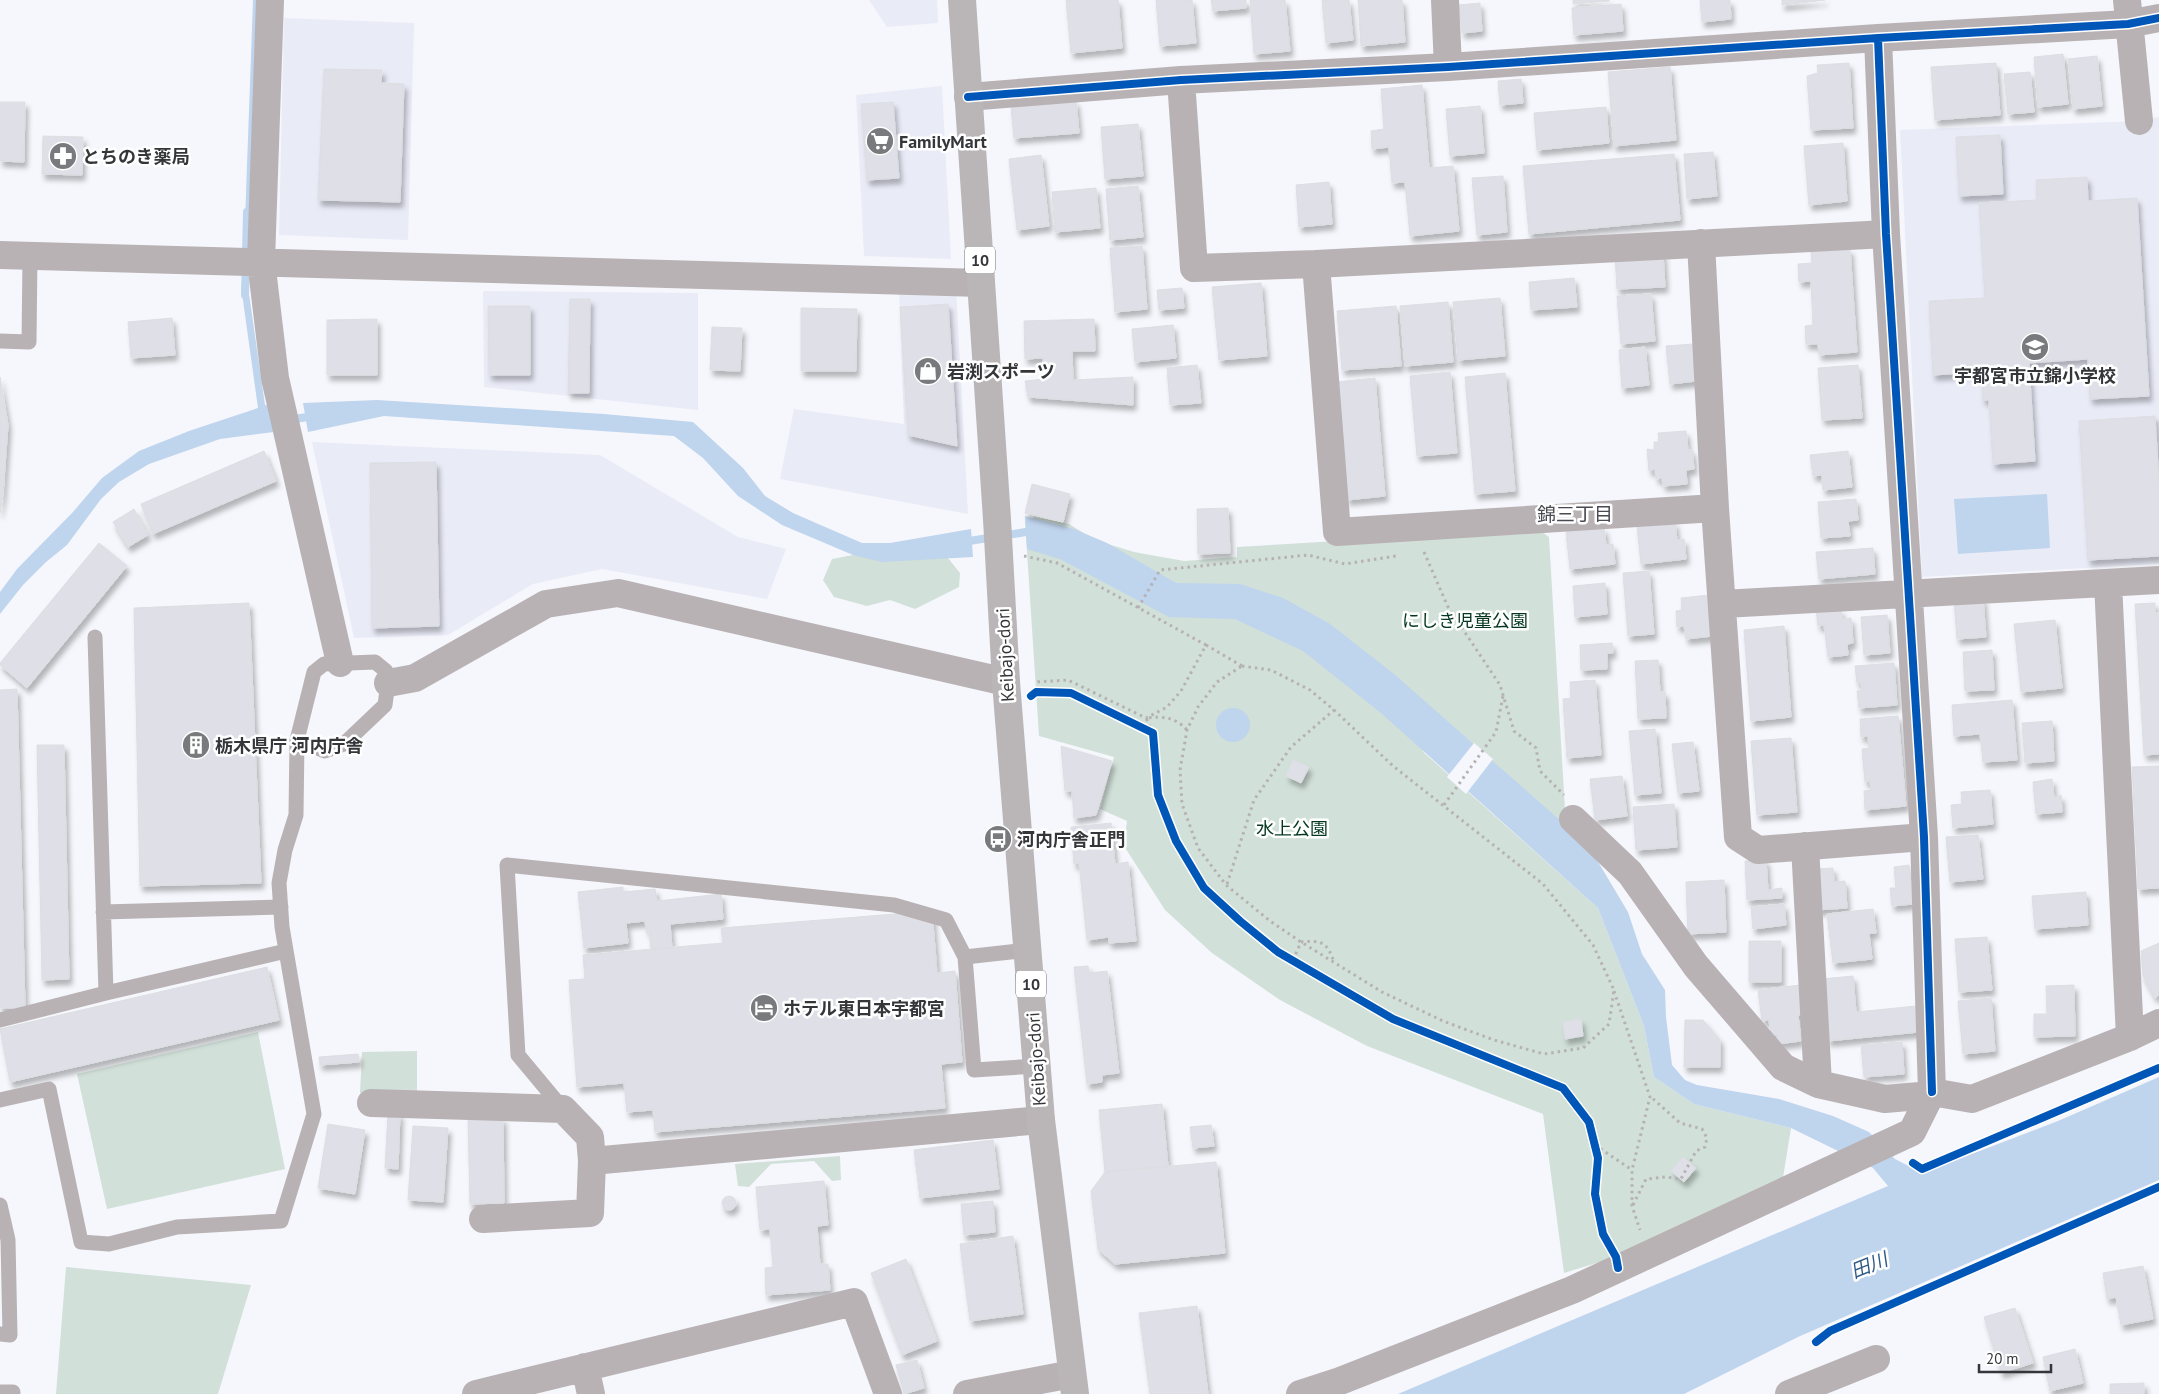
<svg xmlns="http://www.w3.org/2000/svg" width="2159" height="1394" font-family="'PT Sans','Noto Sans JP',sans-serif">
<style>
.built{fill:#e9ebf7}
.green{fill:#d1e0d9}
.water{fill:#bfd4ed}
.pier{fill:#f6f7fc}
.lines{fill:none;stroke-linecap:round;stroke-linejoin:round}
.stream{stroke:#bfd4ed;stroke-width:8}
.building{fill:#dedfe7;stroke:#dddee2;filter:url(#shadow)}
.path{stroke:#b6b2b4;stroke-width:3;stroke-dasharray:2.5 4;stroke-linecap:butt}
.lane{stroke:#b9b2b4;stroke-width:15}
.street{stroke:#b9b2b4;stroke-width:28}
.primary{stroke:#bab6b7;stroke-width:28}
.cycleway-casing{stroke:#fff;stroke-width:11}
.cycleway{stroke:#0057b8;stroke-width:8}
.labels{text-anchor:middle;dominant-baseline:central;stroke-width:5;stroke-linejoin:round;paint-order:stroke}
.shield{fill:#fff;stroke:#727275;stroke-width:1}
.shield-label{font-size:16px;font-weight:bold;fill:#35363a}
.poi-label{font-size:18px;font-weight:bold;fill:#35363a;stroke:#fff;text-anchor:start}
.park-label{font-size:18px;fill:#03371f;stroke:#fff}
.street-label{font-size:18px;fill:#35363a;stroke:#fff}
.neighbourhood-label{font-size:19px;fill:#494a52;stroke:#fff}
.water-label{font-size:19px;font-style:italic;fill:#2f5a85;stroke:#fff}
</style>
<defs>
<filter id="shadow"><feDropShadow dx="3" dy="5.5" stdDeviation="2.5" flood-color="#0004"/></filter>
</defs>
<rect width="100%" height="100%" fill="#f6f7fc"/>
<path class="built" d="M869 0H937L938 23 887 27Z
M284 18 414 23 408 240 279 235Z
M942 86 951 259 864 256 856 95Z
M2159 117V564L1922 577 1900 130 2139 121Z
M956 287 968 514 780 479 794 409 904 424 899 290Z
M483 291 698 293V410L484 387Z
M312 442 600 455 738 537 786 549 767 599 602 569 533 584 448 635 354 638Z"/>
<path class="green" d="M1035 517 1069 524 1095 540 1134 552 1184 561 1237 557V547L1538 529 1549 537 1566 827 1421 750 1598 908 1644 1026 1654 1077 1694 1104 1791 1128 1782 1184 1616 1257 1564 1273 1543 1114 1367 1046 1280 1000 1212 953 1165 910 1124 846 1127 821 1100 809 1114 757 1039 736 1025 521Z
M858 554H916L948 558 960 573 959 587 915 609 890 600 867 606 834 597 823 580 832 559Z
M258 1032 285 1169 107 1209 77 1074Z
M417 1051V1094L360 1093 362 1052Z
M840 1156 841 1180 832 1181 814 1161 771 1164 749 1187 738 1186 735 1164Z
M66 1267 251 1285 218 1394H56Z"/>
<path class="water" d="M253 0H257L249 221H245Z
M241 286 248 287 265 405H268L274 432 220 439 149 464 119 482 101 499 67 545 46 562 23 585 0 614V592L17 569 73 512 102 478 139 451 189 431 258 408Z
M377 400 604 414 693 422 743 468 765 496 793 513 862 543H890L971 529 973 557 882 562 853 555 782 525 738 496 703 458 674 436 384 416 308 432 303 403Z
M2047 494 2050 548 1958 554 1954 499Z
M1025 516 1074 529 1107 543 1176 583 1240 584 1283 598 1330 624 1394 674 1588 845 1628 912 1642 954 1665 990 1666 1017 1672 1065 1685 1080 1697 1085 1779 1099 1833 1116 1869 1132 1895 1159 1922 1173 2058 1121 2159 1077V1180L1798 1337 1684 1394H1398L1888 1186 1873 1168 1791 1128 1694 1104 1654 1077 1644 1026 1598 908 1381 713 1303 651 1235 619 1169 617 1060 559 1027 549Z
M1216 725a17 17 0 1 1 34 0a17 17 0 1 1-34 0Z"/>
<path class="pier" d="M1474 743 1493 759 1466 794 1447 777Z"/>
<g class="lines">
<path class="stream" d="M245 295 247 212
M288 420 314 416
M963 542 1026 532 1035 534"/>
</g>
<path class="building" d="M1066 0H1118L1122 48 1071 53Z
M1156 0H1192L1196 43 1160 46Z
M1211 0H1246V8L1213 11Z
M1250 0H1285L1290 51 1254 54Z
M1322 0H1349L1353 40 1326 43Z
M1358 0H1402L1405 42 1361 46Z
M1573 0H1609V1L1573 4Z
M1700 0H1730L1731 19 1702 22Z
M1782 0H1825L1782 5Z
M1480 3 1482 31 1462 33 1459 5Z
M1621 4 1623 31 1574 35 1572 8Z
M2063 54 2068 104 2038 107 2034 57Z
M2097 56 2102 106 2073 109 2068 59Z
M1849 63 1853 128 1811 130 1807 76 1818 73 1817 65Z
M1996 63 2000 115 1935 120 1931 67Z
M1670 67 1676 140 1614 146 1608 72Z
M324 69 382 70 381 83 404 84 400 202 318 200Z
M2030 72 2034 112 2008 114 2004 74Z
M1521 79 1523 103 1500 105 1498 81Z
M1422 85 1429 168 1453 166 1459 231 1410 236 1405 182 1392 183 1389 147 1372 149 1371 131 1384 129 1381 89Z
M1076 101 1079 133 1014 138 1011 107Z
M0 102H25L24 162 0 161Z
M893 102 899 178 867 180 861 104Z
M1480 106 1484 153 1450 156 1446 109Z
M1606 107 1609 143 1537 150 1534 113Z
M1138 124 1143 176 1105 179 1101 127Z
M2000 135 2003 194 1959 196 1956 137Z
M43 136 83 137 82 175 42 174Z
M1843 143 1847 201 1809 205 1804 146Z
M1713 152 1717 196 1687 199 1684 154Z
M1674 154 1680 220 1529 234 1523 166Z
M1041 155 1049 226 1017 230 1009 159Z
M1503 176 1507 232 1477 235 1472 178Z
M2087 177 2088 201 2137 198 2149 396 2090 399 2088 359 2029 363 2035 461 1993 464 1989 400H1983L1981 372 1933 375 1929 301 1985 298 1979 203 2037 200 2036 180Z
M1329 182 1332 224 1299 227 1296 185Z
M1138 186 1143 237 1110 240 1106 189Z
M1096 188 1100 228 1055 232 1052 192Z
M1142 246 1147 309 1115 312 1110 248Z
M1850 249 1857 352 1819 355 1818 344H1806L1805 326 1813 325 1811 281 1799 282 1798 264 1812 263 1811 252Z
M1663 253 1665 287 1617 289 1615 255Z
M1574 278 1577 307 1531 310 1529 282Z
M1261 283 1267 356 1219 360 1212 287Z
M1182 288 1184 308 1159 310 1157 290Z
M1651 294 1655 341 1621 344 1617 296Z
M1500 298 1505 356 1458 360 1453 302Z
M570 299H590L589 393H568Z
M1448 302 1453 362 1405 366 1400 306Z
M948 304 957 446 908 435 900 307Z
M488 306H530V375H489Z
M1396 306 1401 366 1342 370 1337 311Z
M801 308 857 309 856 371H801Z
M172 318 175 355 131 358 128 322Z
M377 319V375H327V320Z
M1094 319 1095 351H1072L1073 380 1133 377V405L1028 397 1025 381 1045 379 1043 358 1025 359 1024 321Z
M1173 325 1176 358 1135 362 1132 329Z
M712 327 742 328 740 371 710 370Z
M1693 344 1697 381 1670 384 1666 346Z
M1645 347 1649 385 1622 388 1619 350Z
M1197 365 1201 403 1170 405 1167 368Z
M1858 365 1862 418 1822 420 1818 368Z
M1450 372 1457 453 1417 456 1410 376Z
M1505 373 1515 491 1475 494 1465 377Z
M0 377 8 425 3 494 0 513Z
M1375 378 1385 496 1347 500 1336 382Z
M2155 416 2159 483V556L2088 560 2079 421Z
M1686 431 1688 450H1692L1694 469 1686 470 1687 484 1663 486 1662 478 1656 479 1655 469 1649 471 1647 449 1654 450V442H1659L1658 433Z
M264 451 276 481 153 534 141 504Z
M1848 451 1852 487 1823 490 1822 475 1813 476 1810 455Z
M436 462 439 626 372 628 370 463Z
M1032 484 1070 494 1063 522 1025 513Z
M1856 499 1858 520 1848 521 1850 536 1821 538 1818 502Z
M1228 508 1230 553 1198 554 1197 509Z
M134 509 148 535 128 547 113 522Z
M1675 522 1677 540 1684 539 1686 559 1641 564 1637 526Z
M1604 528 1606 545 1613 544 1615 564 1570 569 1566 532Z
M99 543 127 566 27 688 0 665V663Z
M1873 548 1875 574 1819 579 1816 552Z
M1649 571 1654 634 1628 636 1623 573Z
M1605 583 1607 614 1575 617 1573 586Z
M1709 595 1713 636 1686 639 1684 626 1677 627 1676 611 1682 610 1681 598Z
M1983 598 1986 637 1957 639 1954 600Z
M249 603 261 883 140 886 134 608Z
M2155 603V613H2159V754L2144 755 2135 604Z
M1816 608 1841 610 1842 619 1851 618 1853 643 1847 644 1848 655 1828 657 1824 625 1818 626Z
M1887 615 1890 653 1864 655 1861 617Z
M2055 620 2062 688 2021 692 2014 624Z
M1784 626 1791 717 1751 721 1744 630Z
M1612 643 1613 653H1607V669L1581 670 1580 645Z
M1992 650 1994 690 1965 691 1963 652Z
M1658 660 1660 692H1665L1666 718 1638 719 1635 661Z
M1894 663 1897 705 1859 708 1857 691 1862 690 1861 682 1857 683 1855 666Z
M1595 680 1601 755 1567 758 1563 699 1571 698 1570 682Z
M17 689 25 1008H0V690Z
M2012 700 2017 760 1983 762 1980 734 1954 736 1952 705Z
M1898 716 1906 806 1865 810 1864 791 1871 790 1870 781 1865 782 1862 749 1869 748 1868 736 1861 737 1860 719Z
M2052 721 2054 761 2025 763 2022 723Z
M1655 729 1661 793 1635 795 1629 731Z
M1791 738 1797 812 1757 815 1751 741Z
M1693 742 1699 791 1678 793 1672 744Z
M37 745H64L69 979 42 980Z
M1061 746 1112 761 1096 815 1074 818 1072 791H1065Z
M1293 760 1309 767 1301 783 1286 776Z
M2159 766V888L2138 889 2132 767Z
M1622 776 1627 816 1595 820 1590 779Z
M2052 779 2054 798 2061 795 2062 812 2036 814 2033 782Z
M1990 790 1993 824 1953 828 1951 805 1962 804 1961 792Z
M1674 804 1677 847 1636 850 1633 807Z
M1111 823 1115 864 1128 862 1136 941 1109 943V937L1087 940 1079 863 1074 864 1071 827Z
M1978 835 1983 879 1950 882 1946 837Z
M1766 860 1768 890 1782 888V898L1747 900 1745 861Z
M1909 865 1913 904 1892 906 1890 888H1896L1894 867Z
M1833 868 1834 882 1845 881 1847 908 1816 910 1813 869Z
M1724 880 1726 932 1688 934 1686 882Z
M623 887V892L655 889 657 901 721 894 723 919 670 924 672 948 651 949 649 930H646L645 921 626 923 628 943 584 948 578 892Z
M2086 892 2088 925 2035 929 2032 896Z
M1784 904 1786 925 1753 929 1751 907Z
M1873 909 1876 933H1869L1872 959 1833 963 1827 914Z
M932 911 937 973 955 971 962 1062 941 1064 945 1108 655 1132 653 1110 627 1112 624 1083 577 1087 569 980 585 979 583 955 723 943 721 928Z
M1987 937 1992 990 1959 992 1955 939Z
M1749 941H1781V982H1749Z
M2159 943V995L2155 998 2143 976 2141 951Z
M1088 966 1089 973 1107 971 1119 1073 1102 1075V1082L1087 1084 1074 967Z
M267 967 279 1020 10 1082 0 1029Z
M1853 976 1856 1012 1916 1006 1919 1032 1828 1041 1822 979Z
M1800 985 1803 1014 1798 1015 1801 1041 1778 1044 1777 1035 1771 1036 1769 1020 1762 1021 1758 990Z
M2074 985 2075 1036 2034 1037V1014H2047L2046 986Z
M1991 998 1995 1051 1963 1054 1958 1001Z
M1581 1019 1583 1036 1565 1039 1563 1022Z
M1685 1020H1703L1720 1040V1067H1684Z
M1902 1042 1904 1074 1864 1077 1861 1045Z
M358 1054 359 1062 320 1065 319 1057Z
M1162 1104 1168 1166 1105 1172 1099 1110Z
M388 1113H400L398 1169 385 1168Z
M503 1118 504 1203 470 1204 468 1119Z
M328 1124 365 1130 355 1194 318 1188Z
M1211 1125 1214 1146 1193 1148 1190 1127Z
M413 1126 448 1128 443 1202 408 1200Z
M993 1140 999 1189 920 1198 914 1150Z
M1683 1157 1696 1168 1684 1182 1671 1171Z
M1216 1162 1225 1253 1115 1264 1098 1249 1091 1191 1105 1172Z
M824 1181 828 1225 817 1226 820 1264H828L830 1290 766 1295 765 1268 773 1267 770 1229 760 1230 756 1187Z
M722 1203a7 7 0 1 1 14 0a7 7 0 1 1-14 0Z
M993 1201 995 1232 964 1235 961 1204Z
M1013 1236 1023 1314 970 1321 960 1244Z
M906 1259 937 1341 902 1355 871 1273Z
M2143 1266 2153 1319 2121 1325 2116 1297 2107 1299 2103 1273Z
M1197 1306 1208 1394H1150L1139 1313Z
M2015 1308 2033 1363 2001 1373 1984 1317Z
M2075 1349 2083 1383 2050 1391 2043 1357Z
M917 1360 924 1388 904 1394 896 1365Z
M2144 1383V1394H2110V1384Z"/>
<g class="lines">
<path class="path" d="M1424 552 1448 607 1500 685 1514 731 1536 748 1540 771 1564 795
M1024 556 1057 563 1206 645 1181 691 1167 707 1146 718 1068 680 1035 682
M1138 608 1160 570 1308 555 1345 564 1396 556
M1206 645 1242 666
M1242 666 1271 670 1310 690 1334 710 1393 766 1543 884 1593 945 1614 990 1609 1024 1583 1048 1544 1054 1494 1040 1443 1021 1382 992 1301 942 1270 921 1226 885 1198 848 1182 804 1180 770 1187 730 1198 707 1217 682Z
M1153 733 1146 718C1163 716 1175 717 1187 730
M1444 805 1496 732 1503 696
M1227 884 1254 800 1291 747 1334 710
M1293 960 1301 942C1322 940 1327 942 1334 962
M1614 991 1650 1097 1632 1170V1206L1640 1230
M1595 1145 1632 1170
M1633 1205 1646 1179 1666 1177 1681 1179 1696 1151 1705 1147 1707 1138 1702 1129 1680 1123 1651 1097"/>
<path class="lane" d="M0 341 29 342 30 256
M375 662 386 671 388 683 385 705 344 744 325 751 297 740 314 672 324 664Z
M103 912 281 907
M965 957 974 1070 1037 1066
M106 993 286 951
M0 1020 106 993 95 637
M0 1100 49 1089 81 1242 109 1244 177 1227 281 1221 314 1114 282 927 279 883 285 850 296 815 297 740
M563 1109 518 1055 507 865 894 905 946 920 965 957 1028 950
M0 1205 8 1240 10 1335 0 1334
M0 1392H13L12 1394"/>
<path class="street" d="M270 0 261 261 275 378 340 663
M1445 0 1448 67
M2127 0 2139 121
M1878 38 1886 234 1924 837 1932 1092
M1181 80 1194 268 1316 264 1886 234
M968 97 1181 80 1448 67 1878 38 2128 24 2159 18
M1701 243 1715 508 1738 837 1758 850 1924 837
M0 255 981 283
M1316 264 1337 532 1715 508
M2108 583 2130 1037
M1723 604 2159 580
M388 683 415 678 546 604 618 593 1006 682
M1573 819 1630 873 1696 966 1783 1067 1818 1084
M1805 846 1818 1084 1885 1099 1931 1095
M371 1103 563 1109 590 1137 592 1161 590 1213 483 1219
M592 1161 1041 1120
M585 1367 591 1394
M476 1394 854 1302 888 1394
M967 1394 1072 1374
M1300 1394 1340 1381 1572 1290 1912 1132 1932 1092 1972 1099 2130 1037 2159 1023
M1789 1394 1876 1359"/>
<path class="primary" d="M962 0 997 519 1006 682 1041 1120 1075 1394"/>
<defs>
<path id="cycleway" d="M1878 38 1886 234 1924 837 1932 1092
M968 97 1181 80 1448 67 1878 38 2128 24 2159 18
M1031 696 1036 692 1071 693 1153 733 1158 795 1176 841 1204 888 1240 921 1278 952 1393 1019 1563 1088 1589 1122 1598 1158 1595 1194 1603 1234 1616 1257 1618 1268
M1913 1163 1922 1169 2159 1068
M1816 1342 1830 1331 2159 1187"/>
</defs>
<use href="#cycleway" class="cycleway-casing"/>
<use href="#cycleway" class="cycleway"/>
</g>
<defs>
<symbol id="supermarket-disc" viewBox="-11 -11 22 22"><circle r="9.5" fill="#797a7e" stroke="#fff"/><path d="M-6-5.5h2.5l.6 2H6L4.5 2H-2.5L-4.4-4H-6ZM-1.5 3.2a1.3 1.3 0 1 0 .1 0ZM3 3.2a1.3 1.3 0 1 0 .1 0Z" fill="#fff"/></symbol>
<symbol id="pharmacy-disc" viewBox="-11 -11 22 22"><circle r="9.5" fill="#797a7e" stroke="#fff"/><path d="M-2-6h4v4h4v4h-4v4h-4v-4h-4v-4h4Z" fill="#fff"/></symbol>
<symbol id="school-disc" viewBox="-11 -11 22 22"><circle r="9.5" fill="#797a7e" stroke="#fff"/><path d="M0-5L7-2L0 1L-7-2ZM-4 1L0 2.5L4 1V4Q0 6-4 4Z" fill="#fff"/></symbol>
<symbol id="shop-disc" viewBox="-11 -11 22 22"><circle r="9.5" fill="#797a7e" stroke="#fff"/><path d="M-5-2.5h2.3a2.7 3.5 0 0 1 5.4 0H5L5.5 6h-11ZM-1.5-2.5h3a1.5 2.3 0 0 0-3 0Z" fill="#fff"/></symbol>
<symbol id="building-disc" viewBox="-11 -11 22 22"><circle r="9.5" fill="#797a7e" stroke="#fff"/><path d="M-4-6H4V6H1V3H-1V6H-4ZM-2.5-4.3h1.7v1.8h-1.7ZM.8-4.3h1.7v1.8H.8ZM-2.5-1h1.7V.8h-1.7ZM.8-1h1.7V.8H.8Z" fill="#fff"/></symbol>
<symbol id="bus-disc" viewBox="-11 -11 22 22"><circle r="9.5" fill="#797a7e" stroke="#fff"/><path d="M-5-6H5V4H4V6H2V4H-2V6H-4V4H-5ZM-3.5-4V0h7V-4ZM-3.5 1.2v1.5H-2V1.2ZM2 1.2v1.5H3.5V1.2Z" fill="#fff"/></symbol>
<symbol id="hotel-disc" viewBox="-11 -11 22 22"><circle r="9.5" fill="#797a7e" stroke="#fff"/><path d="M-6-4.5h1.5V1H6V5H4.5V3h-9V5H-6ZM-4 0a1.8 1.8 0 1 1 3.6 0ZM.5 0V-2.5h3Q6-2.5 6 0Z" fill="#fff"/></symbol>
</defs>
<g fill-rule="evenodd">
<use href="#supermarket-disc" x="864" y="125" width="32" height="32"/>
<use href="#pharmacy-disc" x="47" y="140" width="32" height="32"/>
<use href="#school-disc" x="2019" y="331" width="32" height="32"/>
<use href="#shop-disc" x="912" y="355" width="32" height="32"/>
<use href="#building-disc" x="180" y="729" width="32" height="32"/>
<use href="#bus-disc" x="982" y="823" width="32" height="32"/>
<use href="#hotel-disc" x="748" y="992" width="32" height="32"/>
</g>
<g class="labels">
<g class="shield">
<rect x="965" y="246.5" width="30" height="27" rx="4"/>
<rect x="1016" y="970.5" width="30" height="27" rx="4"/>
</g>
<g class="shield-label">
<text x="980" y="260">10</text>
<text x="1031" y="984">10</text>
</g>
<g class="poi-label">
<text x="899" y="141">FamilyMart</text>
<text x="82" y="156">とちのき薬局</text>
<text x="947" y="371">岩渕スポーツ</text>
<text x="2035" y="375" text-anchor="middle">宇都宮市立錦小学校</text>
<text x="215" y="745">栃木県庁 河内庁舎</text>
<text x="1017" y="839">河内庁舎正門</text>
<text x="783" y="1008">ホテル東日本宇都宮</text>
</g>
<g class="park-label">
<text x="1465" y="620">にしき児童公園</text>
<text x="1292" y="828">水上公園</text>
</g>
<g class="street-label">
<text transform="translate(1005 655) rotate(-93)">Keibajo-dori</text>
<text transform="translate(1036 1059) rotate(-94)">Keibajo-dori</text>
</g>
<g class="neighbourhood-label">
<text x="1575" y="514">錦三丁目</text>
</g>
<g class="water-label">
<text transform="translate(1869 1265) rotate(-22)">田川</text>
</g>
</g>
<path d="M1979 1364v8h72v-8" fill="none" stroke="#35363a" stroke-width="2.5"/>
<text x="1986" y="1364" font-size="15" fill="#35363a" stroke="#ffffff" stroke-width="4" paint-order="stroke">20 m</text>
</svg>
